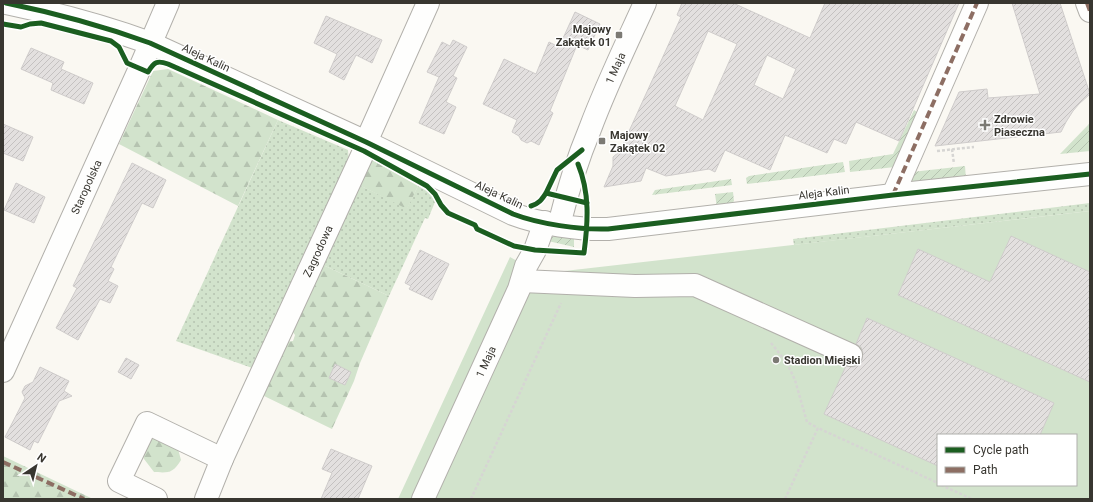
<svg xmlns="http://www.w3.org/2000/svg" width="1093" height="502" font-family="Roboto,sans-serif">
<style>
.grass{fill:url(#grass-dots)}
.forest{fill:url(#forest-firs)}
.park{fill:#d2e3cc;fill-rule:evenodd}
.garden{fill:url(#garden-furrows)}
.building{fill:url(#building-hatch);stroke:#cfcccb;fill-rule:evenodd}
.lines{fill:none;stroke-linecap:round;stroke-linejoin:round}
.minor-casing{stroke:#b2b0ab;stroke-width:24}
.path{stroke:#d6d5d3;stroke-width:2.5;stroke-dasharray:3 2;stroke-linecap:butt}
.minor{stroke:#fefefd;stroke-width:22}
.quiet{stroke:#8d6e63;stroke-width:4;stroke-dasharray:8 4;stroke-linecap:butt}
.cycleway-casing{stroke:#fff;stroke-width:8}
.cycleway{stroke:#1b5e20;stroke-width:5}
.poi-dot{fill:#7c7a74;stroke:#fff;stroke-width:1.5}
.labels{text-anchor:middle;dominant-baseline:central;stroke-width:3;stroke-linejoin:round;paint-order:stroke}
.poi-label{font-size:11px;font-weight:bold;fill:#383630;stroke:#fff;text-anchor:start}
.street-label{font-size:11px;fill:#383630;stroke:#fff}
</style>
<defs>
<pattern id="grass-dots" width="8" height="8" patternUnits="userSpaceOnUse"><rect width="8" height="8" fill="#d2e3cc"/><path d="M2 2h.1M6 6h.1" fill="none" stroke="#b5c3b0" stroke-width="1.8" stroke-linecap="round"/></pattern>
<pattern id="forest-firs" width="22" height="20" patternUnits="userSpaceOnUse"><rect width="22" height="20" fill="#d2e3cc"/><path d="M5 1l3.5 6h-7zM16 11l3.5 6h-7z" fill="#b5c3b0"/></pattern>
<pattern id="garden-furrows" width="10" height="10" patternUnits="userSpaceOnUse"><rect width="10" height="10" fill="#d2e3cc"/><path d="M-1 1l2-2M0 10L10 0M9 11l2-2" fill="none" stroke="#b5c3b0"/></pattern>
<pattern id="building-hatch" width="6" height="6" patternUnits="userSpaceOnUse"><rect width="6" height="6" fill="#e3e0df"/><path d="M-1 1l2-2M0 6l6-6M5 7l2-2" fill="none" stroke="#c4c1c0"/></pattern>
</defs>
<rect width="100%" height="100%" fill="#faf8f2"/>
<path class="grass" d="M278 120 348 150 349 163 255 369 176 341Z
M357 184 407 208 418 186 430 193 435 202 428 219 425 218 389 296 321 264Z
M1090 203V211L794 245 793 239Z"/>
<path class="forest" d="M168 69 278 120 238 206 119 144 153 71Z
M372 160 418 186 407 209 357 184Z
M321 264 389 296 360 363 354 381 332 429 262 395 285 342 293 341 295 335 290 328Z
M157 435 178 449 181 460C173 473 169 473 154 472L144 459 140 448 147 439Z
M3 456 93 499H3Z"/>
<path class="park" d="M1090 211V499H398L510 257 526 266 547 273ZM938 435H1076V485H938Z"/>
<path class="garden" d="M914 110 917 112 919 114 895 167 850 172 849 161 893 154Z
M1090 122V151L1060 154 1088 125Z
M843 162 845 172 747 184 746 178 749 176Z
M965 166 966 179 907 184 912 172Z
M731 179 732 185 652 195 655 190Z
M733 192 734 201 729 207 717 208 715 194Z
M555 236 574 237V247L548 241 552 237Z"/>
<path class="building" d="M682 3H733L810 38 825 3H959L899 141 856 122 846 144 834 139 827 153 785 135 770 170 725 150 715 172 709 169 666 176 646 168 641 181 604 187 613 166V157L620 151 681 17 677 15ZM708 31 737 44 703 120 675 106ZM767 55 796 69 783 99 754 85Z
M1012 3H1060L1090 94 1079 104 1073 111 1066 122 1061 132 935 146 959 92 987 89 988 98 1040 94Z
M575 12 600 24 588 50 577 45 550 111 553 113 539 145 531 141 527 143 521 140 519 136 512 132 517 120 483 104 504 59 536 74 549 42 559 47Z
M326 16 382 40 372 63 356 55 344 80 329 72 337 54 314 43Z
M453 40 467 47 453 76 457 78 446 102 456 107 444 134 419 123 439 77 427 72 442 42 450 46Z
M31 48 64 62 61 69 93 83 84 104 51 90 53 83 21 69Z
M3 124 33 137 23 161 3 153Z
M132 163 166 180 153 208 142 203 111 267 114 269 108 281 118 286 110 303 100 299 78 340 56 328 77 288 73 286Z
M16 183 45 197 34 223 4 210Z
M1011 236 1090 272V382L898 295 918 249 990 282Z
M420 250 449 264 432 300 409 289 411 286 405 283Z
M867 318 1054 403 1040 435H938V466L824 414 846 366 853 367 859 365 862 360 863 353 861 347 856 344Z
M126 358 139 365 131 379 118 372Z
M335 364 351 372 345 385 329 378Z
M40 367 69 381 64 391 72 396 59 401 38 443 34 441 30 450 5 437 25 398 22 392 25 386 33 382Z
M331 449 372 466 358 499H321L332 473 322 469Z"/>
<g class="lines">
<defs>
<g id="minor">
<path d="M6 3C55 13 103 26 150 43L366 142 513 214C539 224 580 230 608 229L893 195 1090 174"/>
<path d="M1087 3 1090 11"/>
<path d="M893 195 977 3"/>
<path id="s1" d="M559 225C567 193 577 160 590 129 606 86 626 45 645 3"/>
<path d="M522 281 635 286 695 285 851 355"/>
<path id="s2" d="M3 371 140 68 168 3"/>
<path d="M156 499 119 481 147 423 222 459"/>
<path id="s3" d="M206 499 222 459 364 151 366 142 428 3"/>
<path id="s4" d="M423 499 519 289 526 266 535 250 545 222"/>
</g>
</defs>
<use href="#minor" class="minor-casing"/>
<path class="path" d="M952 149 954 164
M937 151 974 147
M771 343 787 363 795 380 807 422 818 428
M941 485 972 499
M471 499 561 303
M785 499 818 428 938 483"/>
<use href="#minor" class="minor"/>
<path class="quiet" d="M1087 3 1090 11
M893 195 977 3
M3 462 84 499"/>
<defs>
<path id="cycleway" d="M6 3C55 13 103 26 150 43L366 142 513 214C539 224 580 230 608 229L893 195 1090 174
M3 24 21 27 30 24 41 23 111 41 119 47 127 63 148 72C154 62 157 60 168 64L364 151 427 186 435 194 441 205 448 213 475 225 477 229 514 246 535 250 584 253C588 222 590 193 578 164
M546 193 557 170 582 150
M531 206C539 204 542 199 546 193L587 203"/>
</defs>
<use href="#cycleway" class="cycleway-casing"/>
<use href="#cycleway" class="cycleway"/>
</g>
<g class="poi-dot">
<rect x="615" y="31" width="8" height="8" rx="2"/>
<path d="M983 119h4v4h4v4h-4v4h-4v-4h-4v-4h4z"/>
<rect x="598" y="137" width="8" height="8" rx="2"/>
<circle cx="776" cy="360" r="4"/>
</g>
<g class="labels">
<g class="poi-label">
<text x="611" y="29" text-anchor="end">Majowy<tspan x="611" dy="13">Zakątek 01</tspan></text>
<text x="994" y="119">Zdrowie<tspan x="994" dy="13">Piaseczna</tspan></text>
<text x="610" y="135">Majowy<tspan x="610" dy="13">Zakątek 02</tspan></text>
<text x="784" y="360">Stadion Miejski</text>
</g>
<g class="street-label">
<text transform="translate(206 58) rotate(25)">Aleja Kalin</text>
<text stroke="none"><textPath href="#s1" startOffset="167">1 Maja</textPath></text>
<text stroke="none"><textPath href="#s2" startOffset="202">Staropolska</textPath></text>
<text transform="translate(824 193) rotate(-7)">Aleja Kalin</text>
<text transform="translate(499 195) rotate(25)">Aleja Kalin</text>
<text stroke="none"><textPath href="#s3" startOffset="272">Zagrodowa</textPath></text>
<text stroke="none"><textPath href="#s4" startOffset="151">1 Maja</textPath></text>
</g>
</g>
<rect width="1093" height="502" fill="none" stroke="#383630" stroke-width="8"/>
<rect x="937" y="434" width="140" height="52" fill="#ffffff" stroke="#afafac"/>
<rect x="945" y="447" width="20" height="6" fill="#1b5e20" stroke="#afafac"/>
<text x="973" y="454" font-size="12" fill="#383630">Cycle path</text>
<rect x="945" y="467" width="20" height="6" fill="#8d6e63" stroke="#afafac"/>
<text x="973" y="474" font-size="12" fill="#383630">Path</text>
<g transform="translate(36 466) rotate(35)" stroke="#ffffff" stroke-width="3" paint-order="stroke">
<path d="M0-3L7 15L0 10L-7 15Z" fill="#383630"/>
<text y="-6" font-size="11" font-weight="bold" text-anchor="middle" fill="#383630">N</text>
</g>
</svg>
